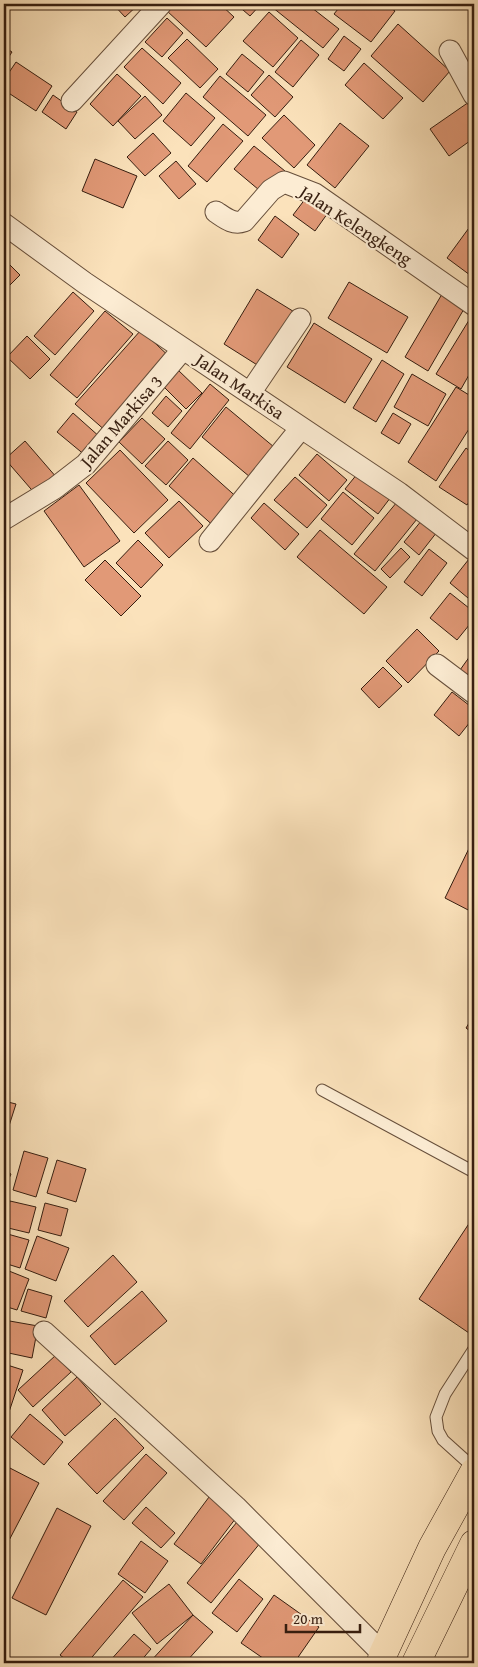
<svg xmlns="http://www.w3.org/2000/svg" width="478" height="1667" font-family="'Gentium Book Plus',serif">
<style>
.building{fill:#e19977;stroke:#361e10}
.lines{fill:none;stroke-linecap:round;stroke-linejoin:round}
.lane-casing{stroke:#674f3b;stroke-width:13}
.street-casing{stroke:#674f3b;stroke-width:23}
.primary-casing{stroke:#361e10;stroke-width:29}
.lane{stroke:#fcecd3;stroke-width:11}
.street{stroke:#fcecd3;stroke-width:21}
.primary{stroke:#fbe2bb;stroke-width:28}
.labels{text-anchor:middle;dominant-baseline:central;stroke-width:4.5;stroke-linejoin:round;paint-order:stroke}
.street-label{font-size:18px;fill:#361e10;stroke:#fcecd3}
</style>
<rect width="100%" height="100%" fill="#fbe2bb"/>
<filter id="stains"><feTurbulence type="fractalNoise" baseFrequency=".004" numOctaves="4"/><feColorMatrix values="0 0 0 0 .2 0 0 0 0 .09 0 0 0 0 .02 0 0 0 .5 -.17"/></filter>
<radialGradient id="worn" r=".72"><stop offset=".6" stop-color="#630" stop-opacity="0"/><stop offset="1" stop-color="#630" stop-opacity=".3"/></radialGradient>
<path class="building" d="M113 4H139L125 17Z
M174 4H220L234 17 206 47 167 11Z
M236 4H261L250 16Z
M274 4H307L339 29 323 48 272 7Z
M318 4H331L326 10Z
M342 4H385L395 11 371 42 334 14Z
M269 12 298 38 273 67 243 41Z
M167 18 183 33 162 57 145 42Z
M398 24 450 71 423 102 371 56Z
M344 36 361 49 344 71 328 59Z
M187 39 218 69 200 88 168 58Z
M301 40 319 55 293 87 275 72Z
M4 47 12 52 4 64Z
M142 48 181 83 163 104 124 67Z
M242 54 264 72 248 92 226 74Z
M16 62 52 86 36 111 4 90V80Z
M364 63 403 98 383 119 345 85Z
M117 74 141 96 113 126 90 104Z
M269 75 293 97 275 117 251 95Z
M220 76 266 115 248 136 203 97Z
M186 93 215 118 191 146 163 121Z
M53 95 77 112 66 129 42 112Z
M145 96 162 115 135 139 118 121Z
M469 102 474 110V138L449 156 430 129Z
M284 115 315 145 294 168 262 138Z
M340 123 369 146 335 188 307 165Z
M223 124 243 141 207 182 188 166Z
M153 133 171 153 145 176 127 157Z
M254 146 285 171 265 195 234 169Z
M95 159 137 176 123 208 82 191Z
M176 161 196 184 179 199 159 176Z
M309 194 330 210 315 231 293 215Z
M275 216 299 234 282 258 258 240Z
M474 221V278L447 258Z
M6 261 20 275 4 291V262Z
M349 282 408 317 387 353 328 318Z
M257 289 296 313 262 368 224 344Z
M445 289 468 302 428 371 405 357Z
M73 292 94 311 55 355 34 336Z
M105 311 133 334 77 398 50 375Z
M474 312V366L461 389 436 374Z
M314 323 372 359 345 403 287 367Z
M141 330 173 360 107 432 75 404Z
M27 336 50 359 30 379 7 357Z
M382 360 404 374 376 422 353 408Z
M178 370 202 393 186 409 163 386Z
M412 374 446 394 428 426 394 407Z
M210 384 229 400 190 449 171 433Z
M456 387 474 398V421L436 481 408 462Z
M166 396 182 411 168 427 152 413Z
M226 407 280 452 256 482 202 437Z
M73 413 101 438 86 456 57 432Z
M393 413 411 424 399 444 381 433Z
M142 418 165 439 142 464 119 442Z
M474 429V441L469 437Z
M25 441 57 478 37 496 5 459Z
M168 441 188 460 166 485 145 466Z
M466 448 474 454V494L467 505 439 487Z
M120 450 168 500 134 533 86 483Z
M317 454 347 480 329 501 299 475Z
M193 458 241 501 217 529 169 486Z
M362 468 394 493 378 514 345 489Z
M295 477 327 505 307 528 274 500Z
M79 485 120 541 84 567 44 511Z
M343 492 374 518 352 545 321 519Z
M179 501 203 526 169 558 145 533Z
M397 502 417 519 375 571 354 554Z
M264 503 299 534 285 550 251 518Z
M422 520 437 532 419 555 404 542Z
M320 530 387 587 364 614 297 557Z
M138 540 163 565 141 588 116 563Z
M401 548 410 557 390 578 381 569Z
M429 549 447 563 422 596 404 582Z
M469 559 474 563V603L450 583Z
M105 560 141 596 121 616 85 580Z
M450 593 474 612V619L457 640 430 618Z
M417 629 439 651 408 683 386 661Z
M474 640V652L469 647Z
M470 656 474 659V692L455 677Z
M383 667 402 686 379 708 361 689Z
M452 692 474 709V717L459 736 434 715Z
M474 730V742L468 736Z
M474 838V913L445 898Z
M474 1015V1034L466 1028Z
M4 1101 16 1104 8 1129 4 1127Z
M24 1151 48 1158 36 1197 13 1190Z
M57 1160 86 1169 76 1202 47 1193Z
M4 1170 11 1174 4 1190Z
M10 1201 36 1207 29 1233 4 1227Z
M45 1203 68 1209 61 1236 38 1230Z
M474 1216V1325L469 1333 419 1299Z
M4 1233 29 1240 20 1268 4 1263Z
M37 1236 69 1248 56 1281 25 1269Z
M113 1255 137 1282 88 1327 64 1301Z
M4 1269 29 1279 17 1310 4 1306Z
M28 1289 52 1296 46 1318 21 1311Z
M142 1291 167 1321 115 1365 90 1336Z
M4 1320 38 1326 32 1358 4 1352Z
M56 1355 71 1372 33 1407 18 1390Z
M4 1364 23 1370 5 1424H4Z
M77 1377 101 1404 65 1436 42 1410Z
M30 1414 63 1442 44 1465 11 1437Z
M115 1418 144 1448 97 1494 68 1464Z
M146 1454 167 1473 124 1520 103 1501Z
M6 1466 39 1483 4 1550V1471Z
M212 1493 239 1514 201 1564 174 1544Z
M146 1507 175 1533 161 1548 132 1523Z
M57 1508 91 1526 46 1615 12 1598Z
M237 1522 261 1542 211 1603 187 1583Z
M141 1541 168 1561 145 1593 118 1574Z
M239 1579 263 1599 237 1632 212 1613Z
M123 1580 143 1597 87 1663H70L60 1655Z
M169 1584 193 1615 157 1644 132 1613Z
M274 1595 319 1627 294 1663H270L241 1643Z
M193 1615 213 1632 185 1663H149Z
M134 1634 151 1649 139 1663H108Z"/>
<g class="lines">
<defs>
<path id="lane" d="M322 1090 474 1172
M474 1349 445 1394 436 1417 438 1431 443 1440 474 1468"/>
<path id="street" d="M450 51 474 95
M72 101 161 4
M216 212C225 218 233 225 244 221L271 190 284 182 315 194 474 305
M4 224 85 283 399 493 474 550
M250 393 300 319
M4 519 55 488 86 464 183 349
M210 541 301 428
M437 665 474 693
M44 1332 236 1507 383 1654"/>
<path id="primary" d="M381 1663 383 1654 432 1548 474 1472
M416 1663 474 1544"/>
</defs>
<use href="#lane" class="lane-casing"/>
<use href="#street" class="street-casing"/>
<use href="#primary" class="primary-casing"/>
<use href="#lane" class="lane"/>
<use href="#street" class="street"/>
<use href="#primary" class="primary"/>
</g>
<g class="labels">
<g class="street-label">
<text transform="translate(356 225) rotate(33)">Jalan Kelengkeng</text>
<text transform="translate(240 386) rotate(34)">Jalan Markisa</text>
<text transform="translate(121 421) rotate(-49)">Jalan Markisa 3</text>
</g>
</g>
<rect width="478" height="1667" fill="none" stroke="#fbe2bb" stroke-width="20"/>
<rect x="5" y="5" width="468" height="1657" fill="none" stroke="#361e10" stroke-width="2.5"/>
<rect x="10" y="10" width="458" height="1647" fill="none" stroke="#361e10"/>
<path d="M286 1624v8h74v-8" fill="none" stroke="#361e10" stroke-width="2.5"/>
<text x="293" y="1624" font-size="15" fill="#361e10" stroke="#fcecd3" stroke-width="4" paint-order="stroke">20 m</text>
<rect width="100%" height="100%" filter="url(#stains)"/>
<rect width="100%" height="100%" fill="url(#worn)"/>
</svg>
